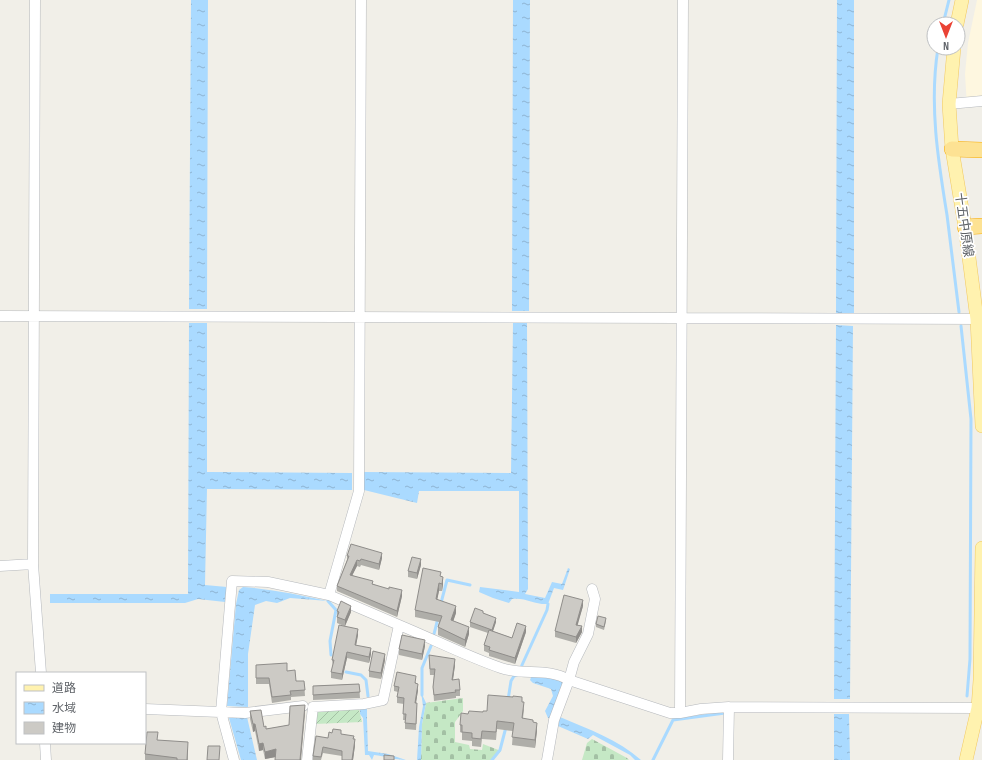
<svg xmlns="http://www.w3.org/2000/svg" width="982" height="760" font-family="'Sofia Sans Condensed','Noto Sans JP',sans-serif">
<style>
.commercial{fill:#fef7e0}
.cemetery{fill:url(#cemetery-stones)}
.garden{fill:url(#garden-furrows)}
.water{fill:url(#water-ripples)}
.lines{fill:none;stroke-linecap:round;stroke-linejoin:round}
.stream{stroke:#aadaff;stroke-width:3}
.minor-casing{stroke:#b5b8bc;stroke-width:11}
.major-casing{stroke:#f2c960;stroke-width:14}
.highway-casing{stroke:#f9ab00;stroke-width:16}
.minor{stroke:#fff;stroke-width:10}
.major{stroke:#fff2af;stroke-width:13}
.highway{stroke:#fde293;stroke-width:15}
.wall{fill:#afaea9}
.shaded-wall{fill:#8f8d8a}
.building{fill:#cccac5;stroke:#8f8d8a}
.labels{text-anchor:middle;dominant-baseline:central;stroke-width:3.5;stroke-linejoin:round;paint-order:stroke}
.street-label{font-size:13px;fill:#5f6368;stroke:#fff}
</style>
<defs>
<pattern id="cemetery-stones" width="16" height="16" patternUnits="userSpaceOnUse"><rect width="16" height="16" fill="#c5e8c5"/><path d="M2 7V4a2 2 0 0 1 4 0v3zM10 15v-3a2 2 0 0 1 4 0v3z" fill="#a3c0a4"/></pattern>
<pattern id="garden-furrows" width="10" height="10" patternUnits="userSpaceOnUse"><rect width="10" height="10" fill="#c5e8c5"/><path d="M-1 1l2-2M0 10L10 0M9 11l2-2" fill="none" stroke="#a3c0a4"/></pattern>
<pattern id="water-ripples" width="26" height="14" patternUnits="userSpaceOnUse"><rect width="26" height="14" fill="#aadaff"/><path d="M2 4q2-2 4 0t4 0M15 11q2-2 4 0t4 0" fill="none" stroke="#8eb4d2"/></pattern>
</defs>
<rect width="100%" height="100%" fill="#f1efe8"/>
<path class="commercial" d="M977 0H982V104L967 106 965 74 968 43Z"/>
<path class="cemetery" d="M463 698V711L455 722V742L469 745 470 749 482 750 483 744 501 751 493 760H421L422 724 426 703Z
M592 739 627 758 629 760H582L587 743Z"/>
<path class="garden" d="M359 709 362 722 315 724 316 711Z"/>
<path class="water" d="M191 0H208L207 309H189Z
M513 0H530L529 311H512Z
M837 0H854V313H836Z
M189 323H207V472L352 473V490L207 489 205 585 227 587 225 602 198 599 185 603H50V594H188Z
M513 323H527L528 589 525 594 545 598 552 582 562 584 568 568 570 569 563 590 554 588 548 604C535 605 525 597 512 599L509 603 493 598 479 592 480 587 519 592V491H419L417 503 364 490 363 472 511 473Z
M836 325 853 326 850 699H834Z
M243 587C272 589 300 595 328 601L290 598 277 603 266 601 255 605 248 654V707L227 706 236 604 239 590Z
M532 675 560 678 563 685 551 719 548 718 545 711 553 696 551 689 533 683 530 680Z
M421 692 426 703 422 724 421 760H417L419 727 423 706Z
M367 708V720L368 751 388 754 406 760C395 760 385 756 374 755L372 760 369 755H365L363 718 360 714V709Z
M834 714H849L850 760H834Z
M247 717 257 760H241L229 718Z
M560 717C588 729 619 740 641 760H635L630 755 593 735 588 739 558 726Z"/>
<g class="lines">
<path class="stream" d="M943 24 949 0
M938 48C929 104 938 160 947 215 951 247 955 280 959 312
M961 326 971 419 970 659 967 696
M328 601 336 610 330 641 331 655
M441 603 447 580 470 585
M434 634 438 618
M521 669 522 665 547 610 548 604
M346 672 361 675 366 680 368 696
M422 695V668L431 646
M508 700 511 681 514 676 517 675
M492 760 500 750 506 727
M653 760 673 720 725 713"/>
<defs>
<path id="minor" d="M35 0 33 564 41 673
M949 104 982 101
M0 316 982 319
M0 566 33 564
M399 625C433 639 466 656 501 668 524 676 547 667 569 680L574 662 588 634 595 599 592 589
M145 709 245 713 303 706
M680 713 683 0
M45 743 46 760
M234 760 221 712 232 581 268 582 329 595 359 491 361 0
M307 760 313 707 364 704 383 700 399 625 329 595
M547 760 554 720 569 680 670 713H680L701 709 729 707 978 708
M728 760 729 707"/>
<path id="major" d="M957 24 962 0
M954 48 949 104 952 149 965 227 977 319 982 426
M966 760 978 708 980 680 982 548"/>
<path id="highway" d="M952 149 982 150
M965 227 982 226"/>
</defs>
<use href="#minor" class="minor-casing"/>
<use href="#major" class="major-casing"/>
<use href="#highway" class="highway-casing"/>
<use href="#minor" class="minor"/>
<use href="#major" class="major"/>
<use href="#highway" class="highway"/>
</g>
<path class="wall" d="M347 556 382 558 379 570 361 565 360 567 357 566 352 575 402 596 397 617 337 591V586L347 560Z
M421 565 417 579 408 577V571Z
M441 576 443 584 442 591H439L437 599 456 613 453 621 469 634 465 647 438 635V627L439 622 415 617V610Z
M583 606 577 625 582 632 576 643 555 637V631Z
M337 611 351 612 345 626 358 635 356 645 371 654 369 663 347 658 342 680 331 678V672L333 666 332 660 344 626 337 623Z
M483 613 496 622 493 631 512 638 526 632 515 664 489 656V653L484 651V645L488 633 470 627V622Z
M606 621 604 630 596 627V624Z
M425 646 422 660 399 655V649Z
M429 655 455 665 453 680 460 690V696H456V698L434 701 433 687 434 675H430L429 661Z
M385 660 381 679 369 677V671Z
M256 665 287 671 296 681H304L305 696 291 697V700L272 703 269 684H256Z
M416 682V683L418 690 416 703 417 709 416 730 405 729V720H403L404 704 397 703V697L398 692 394 691V686Z
M359 684 360 698 313 700V686Z
M522 702 524 710 523 718 533 722 537 730 535 748 512 745 513 731 497 729 496 740 482 739 481 747 472 746V741L462 740V733L460 732V725L468 714 483 712Z
M250 711 266 729 289 725 305 713 275 757 265 759 263 750 259 751 255 731 253 732 250 719Z
M341 734 354 739 355 745 353 760 342 756 323 753 321 760H313V756L328 738Z
M158 740 188 749V760H145V754Z"/>
<path class="shaded-wall" d="M382 553V558L379 570V564Z
M421 559V565L417 579V573Z
M357 560V566L350 580V575Z
M443 577V584L442 591V584Z
M439 583V591L436 606V599Z
M402 590V596L397 617V611Z
M583 600V606L576 631V625Z
M351 606V612L345 626V620Z
M456 606V613L451 628V620Z
M496 618V622L492 634V630Z
M526 626V632L515 664V658Z
M582 626V632L576 643V637Z
M469 627V634L465 647V640Z
M358 629V635L355 651V645Z
M425 640V646L422 660V654Z
M371 648V654L369 663V657Z
M347 652V658L342 680V674Z
M385 654V660L381 679V673Z
M455 659V665L452 686V680Z
M418 684V690L415 709V703Z
M305 705V713L301 760H300Z
M537 723V730L535 748V740Z
M253 724H255V731L253 732Z
M355 739V745L353 760H352Z
M263 743V750L259 751V744Z
M276 749V757L265 759V752Z"/>
<path class="building" d="M351 544 382 553 379 564 361 559 360 561 357 560 350 575 373 581 372 584 389 589V587L402 590 397 611 337 586 349 556H347Z
M412 557 421 559 417 573 408 571Z
M423 568 441 572 440 576 443 577 442 584 439 583 436 599 456 606 451 620 469 627 465 640 438 627 442 616 415 610Z
M564 595 583 600 576 625 582 626 576 637 555 631Z
M341 601 351 606 345 620 337 617 339 612 337 611Z
M475 608 483 611V613L496 618 492 630 470 622Z
M598 616 606 618 604 627 596 624Z
M517 623 526 626 515 658 489 650 490 647 484 645 489 630 512 638Z
M339 625 358 629 355 645 371 648 369 657 347 652 342 674 331 672 334 660H332Z
M402 635 425 640 422 654 399 649Z
M373 651 385 654 381 673 369 671Z
M429 655 455 659 452 680 459 679 460 690H455L456 692 434 695 433 687 435 669H430Z
M287 663V671L295 670 296 681H304L305 690 290 691 291 695 272 697 269 678H256V665Z
M397 672 416 676 415 683 418 684 415 703H417L416 724 405 723 406 714H403L404 698 397 697 399 687 394 686Z
M359 684 360 692 313 695V686Z
M488 695 513 697V696L522 697V702H524L522 718 533 720V722L537 723 535 740 512 737 514 723 497 721 496 732 482 731 481 739 472 738V733L462 732V725H460L461 713 468 714 469 711 483 712V711H487Z
M305 705 300 760H275L276 749 265 752 263 743 259 744 255 724H253L250 711 261 710 264 727 266 726V729L289 725 290 706Z
M333 729 341 730V734L354 736 353 739H355L352 760H342V751L323 747 321 757 313 756 316 736 328 738 329 732 332 733Z
M147 732H158L157 740 188 742 187 760H177V758L145 754Z
M208 746H220L219 760H207Z
M384 755 394 756V760H384Z"/>
<g class="labels">
<g class="street-label">
<text transform="translate(964 225) rotate(82)">十五中原線</text>
</g>
</g>
<rect x="16" y="672" width="130" height="72" fill="#ffffff" stroke="#bfc1c3"/>
<rect x="24" y="685" width="20" height="6" fill="#fff2af" stroke="#bfc1c3"/>
<text x="52" y="692" font-size="12" fill="#5f6368">道路</text>
<rect x="24" y="702" width="20" height="12" fill="url(#water-ripples)" stroke="#bfc1c3"/>
<text x="52" y="712" font-size="12" fill="#5f6368">水域</text>
<rect x="24" y="722" width="20" height="12" fill="#cccac5" stroke="#bfc1c3"/>
<text x="52" y="732" font-size="12" fill="#5f6368">建物</text>
<g transform="translate(946 36) rotate(180)"><circle r="19" fill="#ffffff" stroke="#bfc1c3"/>
<path d="M0-3L7 15L0 10L-7 15Z" fill="#ea4335"/>
<text y="-6" font-size="11" font-weight="bold" text-anchor="middle" fill="#5f6368">N</text>
</g>
</svg>
